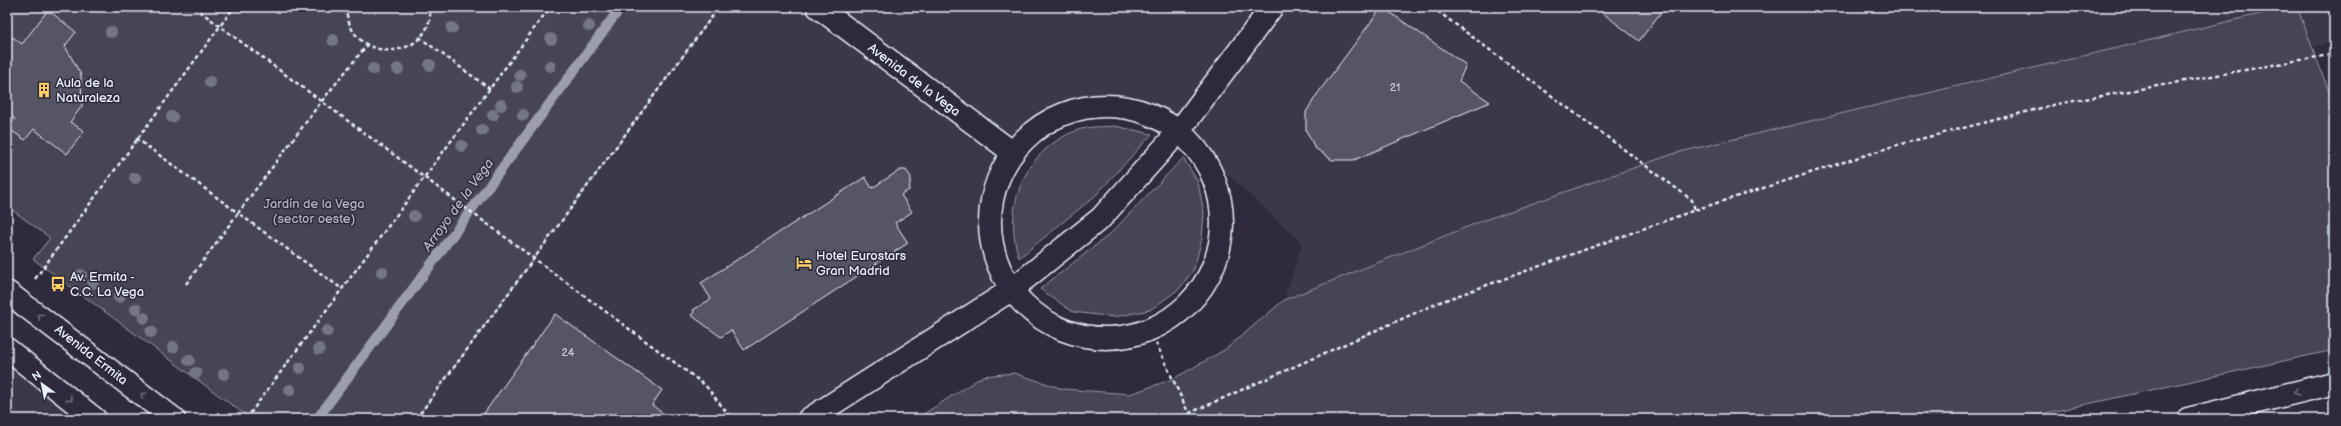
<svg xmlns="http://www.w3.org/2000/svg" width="2341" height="426" font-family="'Balsamiq Sans',sans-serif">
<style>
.built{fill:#3b3749}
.green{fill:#464455;stroke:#979aa6}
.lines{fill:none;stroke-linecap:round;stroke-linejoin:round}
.stream{stroke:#9c9fab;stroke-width:10}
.building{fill:#575565;stroke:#e8f1f8}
.street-casing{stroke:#e8f1f8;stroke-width:25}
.secondary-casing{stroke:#e8f1f8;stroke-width:25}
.highway-casing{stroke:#e8f1f8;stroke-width:25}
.path{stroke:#e8f1f8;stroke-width:2.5;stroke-dasharray:4 3;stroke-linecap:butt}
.street{stroke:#2f2a3d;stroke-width:22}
.secondary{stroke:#2f2a3d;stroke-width:22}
.highway{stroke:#2f2a3d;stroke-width:22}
.tree{fill:#757684}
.oneway{stroke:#70707e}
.labels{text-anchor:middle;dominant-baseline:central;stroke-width:3;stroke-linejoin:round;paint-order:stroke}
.number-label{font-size:11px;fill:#c4cad3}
.street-label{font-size:13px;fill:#e8f1f8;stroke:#2f2a3d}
.poi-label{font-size:13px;fill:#e8f1f8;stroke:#2f2a3d;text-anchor:start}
.park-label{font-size:13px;fill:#afb4bf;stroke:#2f2a3d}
.water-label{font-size:14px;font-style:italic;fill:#afb4be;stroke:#2f2a3d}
</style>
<rect width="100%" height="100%" fill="#2f2a3d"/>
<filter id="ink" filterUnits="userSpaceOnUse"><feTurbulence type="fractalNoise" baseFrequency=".025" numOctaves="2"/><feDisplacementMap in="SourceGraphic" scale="8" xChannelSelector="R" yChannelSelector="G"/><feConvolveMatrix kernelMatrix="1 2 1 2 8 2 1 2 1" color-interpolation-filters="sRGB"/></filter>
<g filter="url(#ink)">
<path class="built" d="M719 7H2334V43L1676 153 1482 221 1284 300 1302 243 1180 131 1153 114 1121 106 1088 107 1057 116 1032 132 1012 152 997 180 989 213 991 248 1001 274 1011 290 809 419H416Z
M7 349 95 419H7Z"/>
<path class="green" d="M7 7H719L416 419H251L33 259 50 238 7 206Z
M2289 7H2297L2330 94 2334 111V350L2019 419H916L983 376 1014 373 1063 389 1130 394 1173 379 1226 349 1284 300 1482 221 1676 153Z
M1115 126 1152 134 1095 196 1019 258C1002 206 1025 149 1078 130 1089 126 1104 127 1115 126Z
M1183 158 1198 182 1204 213 1202 238 1194 269 1179 289 1150 310 1114 317 1073 312 1040 289 1110 234Z"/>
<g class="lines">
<path class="stream" d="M317 419 621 7"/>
</g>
<path class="building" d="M1382 7 1466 65 1459 81 1490 102 1354 160H1332L1315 148 1306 130V112L1318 93Z
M1595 7H1665L1639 41Z
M48 10 76 32 65 46 81 75 82 106 70 122 84 131 67 154 34 129 25 140 8 128 15 119 7 114V45L13 37 22 44Z
M900 170H906L911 177 909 190 901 195 912 212 895 223 908 243 744 350 731 330 721 337 691 315 694 312 693 310 711 299 701 283 865 177 872 188Z
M555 314 662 390 652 405 665 415 658 419H480Z"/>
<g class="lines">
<defs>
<path id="street" d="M818 7 1012 152
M990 222a116 116 0 1 1 232 0a116 116 0 1 1-232 0Z
M809 419 1011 290 1101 218 1179 131 1272 7"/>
<path id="secondary" d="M7 292 174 419
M7 349 95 419"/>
<path id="highway" d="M2188 419 2334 383"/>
</defs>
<use href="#street" class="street-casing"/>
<use href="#secondary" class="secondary-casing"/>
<use href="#highway" class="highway-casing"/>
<path class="path" d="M194 7 705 385 732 419
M346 7C349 68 435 61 430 7
M1432 7 1692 200 1695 210
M419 37 490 89
M136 138 238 213 321 102 367 45
M35 279 234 7
M186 284 238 213 342 289
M1150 330 1188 412
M246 419 550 7
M416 419 719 7
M1176 419 1440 302 1695 210 1897 145 2057 104 2334 54"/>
<use href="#street" class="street"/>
<use href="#secondary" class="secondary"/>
<use href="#highway" class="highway"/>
</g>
<g class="tree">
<circle cx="589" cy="26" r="6"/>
<circle cx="452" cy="28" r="6"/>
<circle cx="111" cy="32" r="6"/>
<circle cx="551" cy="39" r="6"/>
<circle cx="333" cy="40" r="6"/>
<circle cx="430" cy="65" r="6"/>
<circle cx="550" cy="66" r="6"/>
<circle cx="373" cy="69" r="6"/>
<circle cx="398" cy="69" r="6"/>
<circle cx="520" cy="75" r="6"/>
<circle cx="210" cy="82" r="6"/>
<circle cx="517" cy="87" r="6"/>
<circle cx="501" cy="105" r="6"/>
<circle cx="493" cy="115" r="6"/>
<circle cx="523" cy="115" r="6"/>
<circle cx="172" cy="117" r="6"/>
<circle cx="482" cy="130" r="6"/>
<circle cx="462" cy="146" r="6"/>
<circle cx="135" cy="178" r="6"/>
<circle cx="414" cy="216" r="6"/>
<circle cx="382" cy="272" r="6"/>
<circle cx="81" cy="275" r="6"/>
<circle cx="93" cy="283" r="6"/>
<circle cx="119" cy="297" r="6"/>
<circle cx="136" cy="309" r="6"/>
<circle cx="144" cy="318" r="6"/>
<circle cx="327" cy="331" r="6"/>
<circle cx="151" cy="332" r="6"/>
<circle cx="173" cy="347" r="6"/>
<circle cx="319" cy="349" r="6"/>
<circle cx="189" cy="360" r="6"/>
<circle cx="300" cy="368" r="6"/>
<circle cx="196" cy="373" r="6"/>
<circle cx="224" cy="374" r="6"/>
<circle cx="290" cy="390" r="6"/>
</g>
<defs><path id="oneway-chevron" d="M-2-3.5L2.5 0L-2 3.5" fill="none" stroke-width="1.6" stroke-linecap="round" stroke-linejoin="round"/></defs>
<g class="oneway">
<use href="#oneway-chevron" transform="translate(40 316) rotate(-142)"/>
<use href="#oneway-chevron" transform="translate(2296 392) rotate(166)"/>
<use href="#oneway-chevron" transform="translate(143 395) rotate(-142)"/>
<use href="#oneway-chevron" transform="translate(70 399) rotate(38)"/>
</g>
</g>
<defs>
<symbol id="building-bare" viewBox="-9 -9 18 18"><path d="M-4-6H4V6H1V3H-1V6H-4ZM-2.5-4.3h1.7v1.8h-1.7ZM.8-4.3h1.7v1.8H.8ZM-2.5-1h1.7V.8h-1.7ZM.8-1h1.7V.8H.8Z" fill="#ffd166" stroke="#2f2a3d" stroke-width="2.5" paint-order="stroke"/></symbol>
<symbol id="hotel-bare" viewBox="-9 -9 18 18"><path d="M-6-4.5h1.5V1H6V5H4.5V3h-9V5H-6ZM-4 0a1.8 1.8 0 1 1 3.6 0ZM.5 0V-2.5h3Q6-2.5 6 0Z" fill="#ffd166" stroke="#2f2a3d" stroke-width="2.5" paint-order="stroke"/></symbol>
<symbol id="bus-bare" viewBox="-9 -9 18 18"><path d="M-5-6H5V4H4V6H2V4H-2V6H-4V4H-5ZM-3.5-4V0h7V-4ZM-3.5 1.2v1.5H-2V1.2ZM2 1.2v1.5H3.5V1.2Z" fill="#ffd166" stroke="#2f2a3d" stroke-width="2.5" paint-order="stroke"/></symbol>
</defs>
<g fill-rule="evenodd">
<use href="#building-bare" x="33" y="79" width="22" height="22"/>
<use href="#hotel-bare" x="793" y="252" width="22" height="22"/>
<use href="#bus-bare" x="47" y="273" width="22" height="22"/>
</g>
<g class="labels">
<g class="number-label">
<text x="1395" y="87">21</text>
<text x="568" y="352">24</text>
</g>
<g class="street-label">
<text transform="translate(914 80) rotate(37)">Avenida de la Vega</text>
<text transform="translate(91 355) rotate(38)">Avenida Ermita</text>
</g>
<g class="poi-label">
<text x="56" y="83">Aula de la<tspan x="56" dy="15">Naturaleza</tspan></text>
<text x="816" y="256">Hotel Eurostars<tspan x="816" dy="15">Gran Madrid</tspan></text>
<text x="70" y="277">Av. Ermita -<tspan x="70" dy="15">C.C. La Vega</tspan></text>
</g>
<g class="park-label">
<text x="314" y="204">Jardín de la Vega<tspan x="314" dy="15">(sector oeste)</tspan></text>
</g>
<g class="water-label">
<text transform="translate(458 205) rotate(-54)">Arroyo de la Vega</text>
</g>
</g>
<rect width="2341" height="426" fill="none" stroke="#2f2a3d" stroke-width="24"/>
<rect x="12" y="12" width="2317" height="402" fill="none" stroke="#e8f1f8" stroke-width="1.5" filter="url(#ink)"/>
<g transform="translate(42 384) rotate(327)" stroke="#2f2a3d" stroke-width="3" paint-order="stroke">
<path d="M0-3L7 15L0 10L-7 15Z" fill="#e8f1f8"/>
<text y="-6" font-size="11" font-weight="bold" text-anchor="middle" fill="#e8f1f8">N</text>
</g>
</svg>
